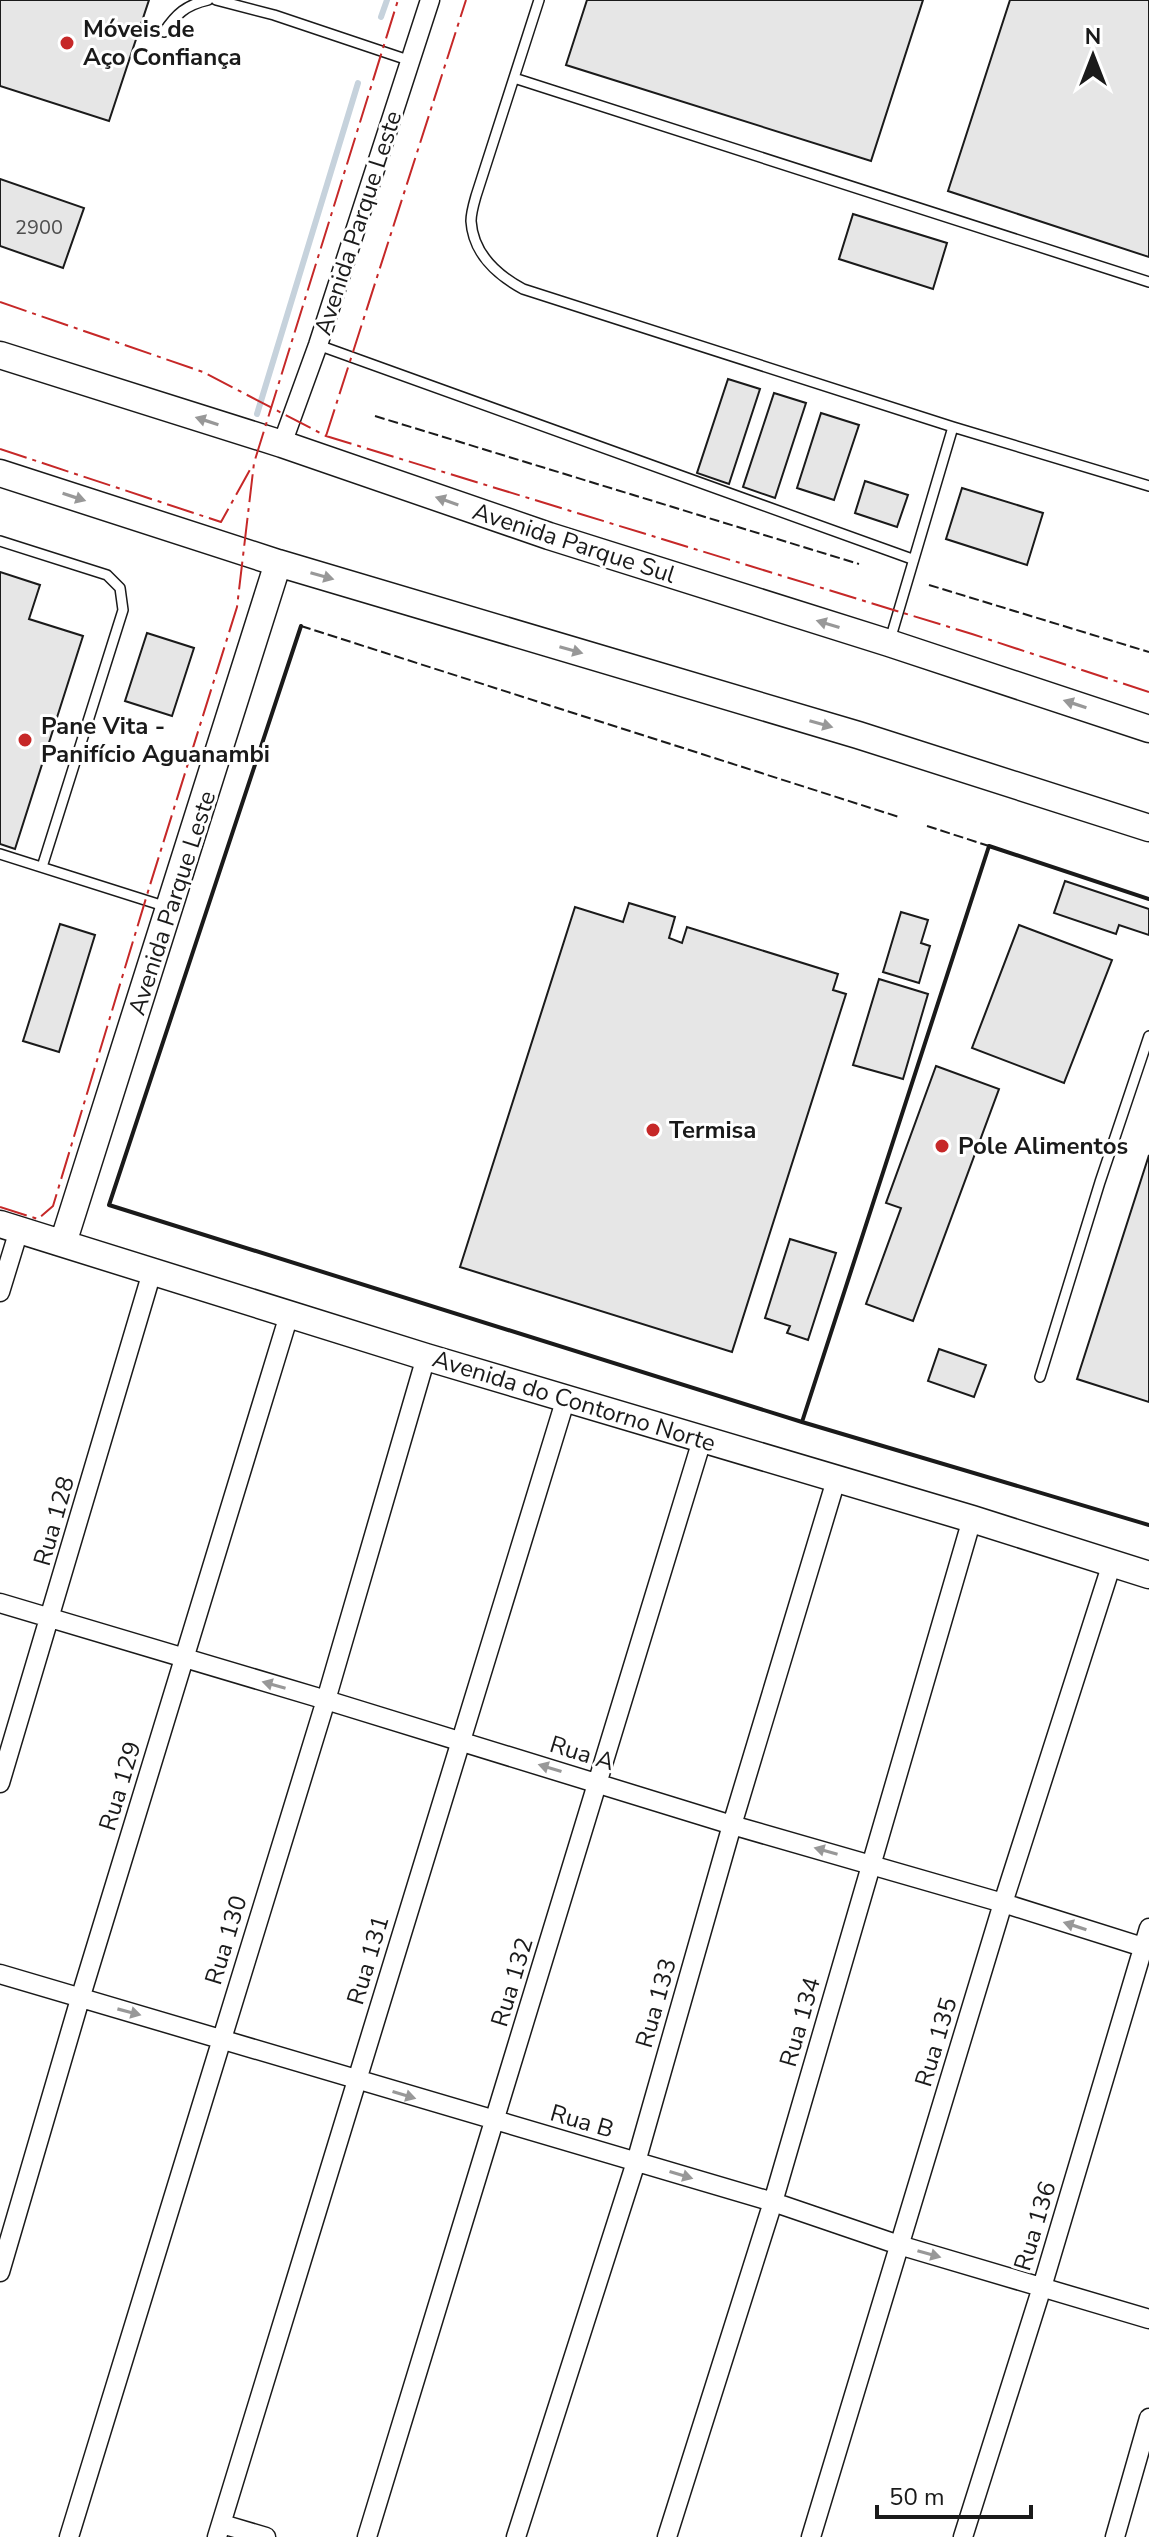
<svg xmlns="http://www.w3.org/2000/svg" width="1149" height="2537" font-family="'Nunito Sans',sans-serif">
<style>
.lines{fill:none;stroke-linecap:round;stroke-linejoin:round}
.stream{stroke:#c6d2dc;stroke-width:6}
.building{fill:#e6e6e6;stroke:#1a1a1a;stroke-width:2}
.lane-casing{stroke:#1a1a1a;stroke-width:12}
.street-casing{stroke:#1a1a1a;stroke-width:21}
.secondary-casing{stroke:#1a1a1a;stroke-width:29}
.lane{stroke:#fff;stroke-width:9}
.street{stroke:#fff;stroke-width:18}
.secondary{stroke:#fff;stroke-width:26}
.fence{stroke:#1a1a1a;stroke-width:2;stroke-dasharray:10 4;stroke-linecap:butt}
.wall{stroke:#1a1a1a;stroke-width:4}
.power{stroke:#c62828;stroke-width:2;stroke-dasharray:28 6 4 6;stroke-linecap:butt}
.oneway{fill:#989898}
.poi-dot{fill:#c62828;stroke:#fff;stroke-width:3}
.labels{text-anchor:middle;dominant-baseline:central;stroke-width:6;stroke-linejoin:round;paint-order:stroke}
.number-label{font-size:20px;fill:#4d4d4d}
.poi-label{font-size:24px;font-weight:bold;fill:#1a1a1a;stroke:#fff;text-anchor:start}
.street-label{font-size:24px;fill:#1a1a1a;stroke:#fff}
</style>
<rect width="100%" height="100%" fill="#fff"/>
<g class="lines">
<path class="stream" d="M381 17 387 0
M257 414 358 83"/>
</g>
<path class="building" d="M0 0H149L109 121 0 86Z
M587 0H923L871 161 566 65Z
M1010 0H1149V257L948 191Z
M0 179 84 208 63 268 0 246Z
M853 214 947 243 933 289 839 259Z
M728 379 760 389 729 484 697 473Z
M774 393 806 403 775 498 743 487Z
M821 413 859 425 834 500 797 488Z
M865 481 908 495 897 527 855 513Z
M962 488 1043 513 1027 565 946 539Z
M0 572 40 585 29 619 83 636 15 849 0 844Z
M147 633 194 648 172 716 125 701Z
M1065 881 1149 909V935L1119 925 1116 934 1054 913Z
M629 903 675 917 669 938 682 943 687 927 838 974 833 990 846 994 732 1352 460 1267 575 907 623 922Z
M901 912 928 920 921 943 930 946 919 983 883 972Z
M60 924 95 935 59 1052 23 1041Z
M1019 925 1112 960 1064 1083 972 1048Z
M879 979 928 994 903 1079 853 1065Z
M936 1066 999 1089 913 1321 866 1304 901 1208 886 1203Z
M1149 1155V1402L1077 1379Z
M790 1239 836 1253 808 1340 787 1333 790 1326 765 1318Z
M939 1349 986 1365 974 1397 928 1381Z"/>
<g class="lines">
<defs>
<path id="lane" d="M216 0 274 15 411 61
M539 0 476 196C474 203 471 213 471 221 473 253 497 275 523 289L953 427 1149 486
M164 32C176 14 186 5 208 0
M514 78 1149 282
M318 345 912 559
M0 541 107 575 120 588 123 610 42 867
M890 640 953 427
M0 854 167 907
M1040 1377 1100 1182 1149 1036"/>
<path id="street" d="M282 444 318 345 430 0
M0 1292 19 1230
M0 1603 326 1700 732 1825 1003 1903 1149 1949
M0 1783 152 1272
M0 1974 773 2202 899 2245 1149 2319
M0 2272 80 1999 289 1315
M222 2524 266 2537
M69 2537 326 1700 426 1357
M217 2537 566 1398
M367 2537 702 1440
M516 2537 636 2162 732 1825 836 1480
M667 2537 773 2202 972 1519
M811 2537 1003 1903 1112 1563
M963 2537 1042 2287 1149 1928
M1115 2537 1149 2418"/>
<path id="secondary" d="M0 355 282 444 549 536 889 643 1149 729
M0 473 278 563 858 735 1149 828
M0 1224 426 1357 972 1519 1149 1575
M63 1243 278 563"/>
</defs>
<use href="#lane" class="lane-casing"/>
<use href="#street" class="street-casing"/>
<use href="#secondary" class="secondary-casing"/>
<use href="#lane" class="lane"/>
<use href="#street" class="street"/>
<use href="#secondary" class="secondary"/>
<path class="fence" d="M375 416 859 564
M929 585 1149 652
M301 626 899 817
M927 826 989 846"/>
<path class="wall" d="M301 626 109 1205 802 1422
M1149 899 989 846 802 1422 1149 1525"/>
<path class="power" d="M0 302 203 372 326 436 972 634 1149 692
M326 436 466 0
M0 449 221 522 252 466
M0 1207 38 1219 53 1206 150 885 237 607 254 463 398 0"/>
</g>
<defs><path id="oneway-solid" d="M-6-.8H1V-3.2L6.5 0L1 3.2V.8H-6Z" transform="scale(2)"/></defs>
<g class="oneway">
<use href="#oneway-solid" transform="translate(207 421) rotate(-162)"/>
<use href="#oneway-solid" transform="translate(74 497) rotate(18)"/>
<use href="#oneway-solid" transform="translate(447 501) rotate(-161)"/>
<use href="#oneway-solid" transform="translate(322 576) rotate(16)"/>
<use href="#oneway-solid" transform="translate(828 624) rotate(-163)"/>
<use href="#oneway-solid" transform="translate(571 650) rotate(16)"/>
<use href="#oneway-solid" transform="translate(1075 704) rotate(-162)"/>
<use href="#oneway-solid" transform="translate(821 724) rotate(16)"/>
<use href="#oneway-solid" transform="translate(274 1685) rotate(-164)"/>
<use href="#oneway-solid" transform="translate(550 1768) rotate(-163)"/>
<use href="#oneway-solid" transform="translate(826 1851) rotate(-164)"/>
<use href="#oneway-solid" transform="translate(1075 1926) rotate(-162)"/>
<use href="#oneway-solid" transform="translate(129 2012) rotate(15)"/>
<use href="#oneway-solid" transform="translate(404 2095) rotate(17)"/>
<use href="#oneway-solid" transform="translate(681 2175) rotate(17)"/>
<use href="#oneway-solid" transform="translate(929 2254) rotate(16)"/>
</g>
<g class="poi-dot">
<circle cx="67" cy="43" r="8"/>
<circle cx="25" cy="740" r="8"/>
<circle cx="653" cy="1130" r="8"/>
<circle cx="942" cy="1146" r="8"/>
</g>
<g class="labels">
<g class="number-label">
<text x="39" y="227">2900</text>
</g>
<g class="poi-label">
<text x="83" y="29">Móveis de<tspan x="83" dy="28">Aço Confiança</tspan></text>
<text x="41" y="726">Pane Vita -<tspan x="41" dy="28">Panifício Aguanambi</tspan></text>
<text x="669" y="1130">Termisa</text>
<text x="958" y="1146">Pole Alimentos</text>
</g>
<g class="street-label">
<text transform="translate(358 223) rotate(-72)">Avenida Parque Leste</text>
<text transform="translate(574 543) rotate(18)">Avenida Parque Sul</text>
<text transform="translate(172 903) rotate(-72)">Avenida Parque Leste</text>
<text transform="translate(574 1401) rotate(17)">Avenida do Contorno Norte</text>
<text transform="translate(54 1521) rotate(-74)">Rua 128</text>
<text transform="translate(582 1753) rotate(17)">Rua A</text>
<text transform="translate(120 1786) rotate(-73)">Rua 129</text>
<text transform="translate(226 1940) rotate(-73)">Rua 130</text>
<text transform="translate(368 1960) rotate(-73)">Rua 131</text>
<text transform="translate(512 1982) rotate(-73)">Rua 132</text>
<text transform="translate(656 2003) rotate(-74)">Rua 133</text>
<text transform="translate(800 2022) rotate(-74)">Rua 134</text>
<text transform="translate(936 2042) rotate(-73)">Rua 135</text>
<text transform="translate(582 2121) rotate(16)">Rua B</text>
<text transform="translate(1035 2226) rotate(-73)">Rua 136</text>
</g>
</g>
<g transform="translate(1093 56)" stroke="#ffffff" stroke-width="6" paint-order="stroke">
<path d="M0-6L14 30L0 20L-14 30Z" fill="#1a1a1a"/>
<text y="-12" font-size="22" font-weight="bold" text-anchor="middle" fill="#1a1a1a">N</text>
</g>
<path d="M877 2505v12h154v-12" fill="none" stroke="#1a1a1a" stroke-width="4"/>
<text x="889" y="2505" font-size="24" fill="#1a1a1a" stroke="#ffffff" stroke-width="6" paint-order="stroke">50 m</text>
</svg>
